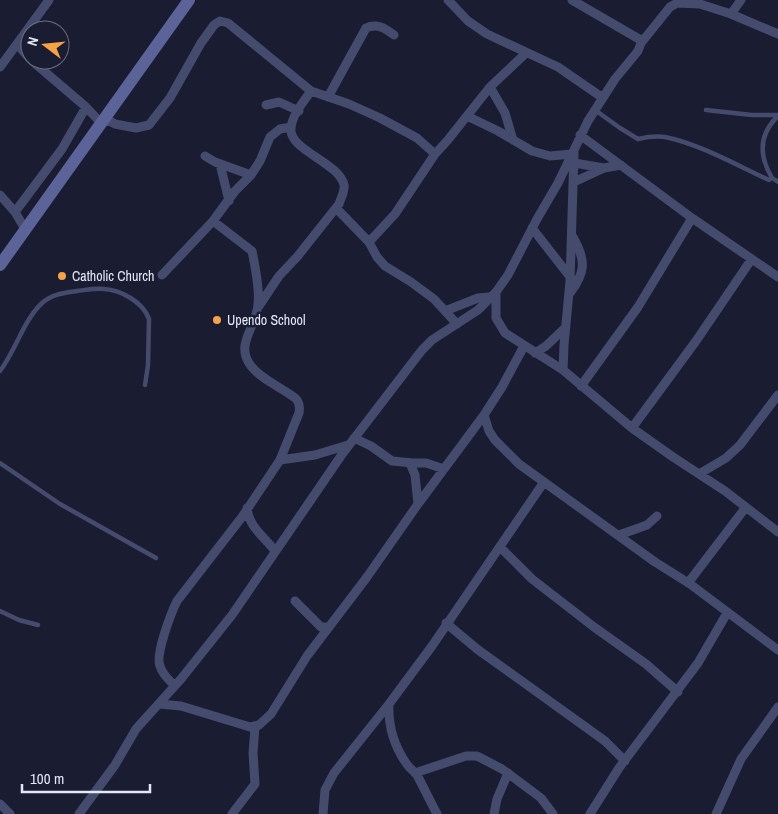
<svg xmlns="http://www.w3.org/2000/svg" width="778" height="814" font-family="'Archivo Narrow',sans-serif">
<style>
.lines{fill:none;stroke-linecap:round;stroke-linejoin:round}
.service{stroke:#454b6c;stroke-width:4.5}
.minor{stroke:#454b6c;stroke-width:9}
.secondary{stroke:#5b6398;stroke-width:12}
.poi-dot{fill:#f5a345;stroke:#1a1d32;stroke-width:2}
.labels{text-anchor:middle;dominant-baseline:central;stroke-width:5;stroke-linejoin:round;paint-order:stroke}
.poi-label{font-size:14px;fill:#e4e7f6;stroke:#1a1d32;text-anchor:start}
</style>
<rect width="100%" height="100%" fill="#1a1d32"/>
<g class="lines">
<path class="service" d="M595 110 620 128 638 139C647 137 656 136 665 137 700 144 738 166 769 180L772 178 778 182
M706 110 752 115H778
M772 178C759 156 758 135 778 116
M0 371C16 350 23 321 42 303 52 294 64 293 77 291 86 290 95 288 104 289 121 290 143 302 149 319L148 365 145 385
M0 463 60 504 156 558
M0 611 19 620 38 625"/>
<path class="minor" d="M448 0 468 21 487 34 558 67 603 98
M572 0 639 39 641 43
M731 14 741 0
M17 44 30 59
M31 60 86 107 101 123 108 120 115 124 136 128 149 125 170 98 201 43 214 25 220 21 228 23 311 91 349 104 380 118 417 138 435 154
M0 67 49 0
M490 87 505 113 513 140
M328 97 366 28C377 23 385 28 394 35
M266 105 279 102 299 111
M467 116 498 131 532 151 550 156 572 154
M580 135 692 218 778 277
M205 156 215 162 251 175
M574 163 604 168
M220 164 229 201
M574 182 604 168 621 165
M0 195 15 212 25 229
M336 208 369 242 377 257 385 266 411 282 434 299 457 324
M15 212 62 149 86 107
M532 228 571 278
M369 242 395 214 435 154 447 141 490 87 526 53
M162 275 213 221 235 191 251 175 260 161 270 137 280 129 291 127
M496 292V318L505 333 563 370 632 428 673 457 725 491 778 532
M570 293C586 272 586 260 573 237
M259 306 279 276 297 257 339 204C341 198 345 191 344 185 339 162 288 150 291 128 292 115 304 101 311 91
M445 311 478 298 489 297
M535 353 546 346 566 327
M563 370 564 345 570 281 574 153
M581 386 638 307 692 218
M484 415 489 431 495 440 519 464 655 562 690 584 778 650
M632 428 696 341 751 260
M354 438 371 446 392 461 413 463H426L444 469
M280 460 315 455 348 445
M410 463 415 475 418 504
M699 474 726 458 740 445 778 395
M247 508C249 528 265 537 275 551
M619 535 647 525 657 516
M500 547 532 579 594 627 646 664 678 692
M688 583 746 507
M295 601 321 627H329
M446 623 477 649 605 741 625 761
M174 685C169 680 162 674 160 666 155 655 171 613 177 601L242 517 280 460 299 413C300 407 300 402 295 398 281 387 262 380 251 366 234 344 257 327 258 304 260 289 255 266 252 251L213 221
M159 704 181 706 250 727 259 725 271 714 307 656 367 577 418 504 484 415 502 387 524 346
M389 704C388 726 393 744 406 763 409 768 414 771 417 775 424 788 430 801 437 814
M415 773 466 756H477L502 769 541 798 553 814
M0 804 10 814
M79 814 115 765 136 729 181 679 232 615 343 453 422 350 432 340 478 310 496 292 508 275 537 219 558 183 588 121 615 79 638 51 641 43 670 7 677 3 700 4 731 14 778 34
M232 814 255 784 253 753 255 727
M323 814 325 790 334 773 389 704 432 646 544 482
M494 814 497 799 508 773
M590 814 619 768 698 663 727 613
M716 814 741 759 778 707"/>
<path class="secondary" d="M0 265 189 0"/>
</g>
<g class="poi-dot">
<circle cx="62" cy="276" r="5"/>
<circle cx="217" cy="320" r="5"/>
</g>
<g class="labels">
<g class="poi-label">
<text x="72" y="276">Catholic Church</text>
<text x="227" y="320">Upendo School</text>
</g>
</g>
<g transform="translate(45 45) rotate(286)"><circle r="24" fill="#1a1d32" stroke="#6b6e80"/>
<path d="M0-4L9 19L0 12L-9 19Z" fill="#f5a345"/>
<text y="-8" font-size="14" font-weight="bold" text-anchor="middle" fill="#e4e7f6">N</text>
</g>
<path d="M22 784v8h128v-8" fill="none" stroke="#e4e7f6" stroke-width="2.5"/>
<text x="30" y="784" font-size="15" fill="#e4e7f6" stroke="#1a1d32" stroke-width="4" paint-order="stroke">100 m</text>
</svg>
